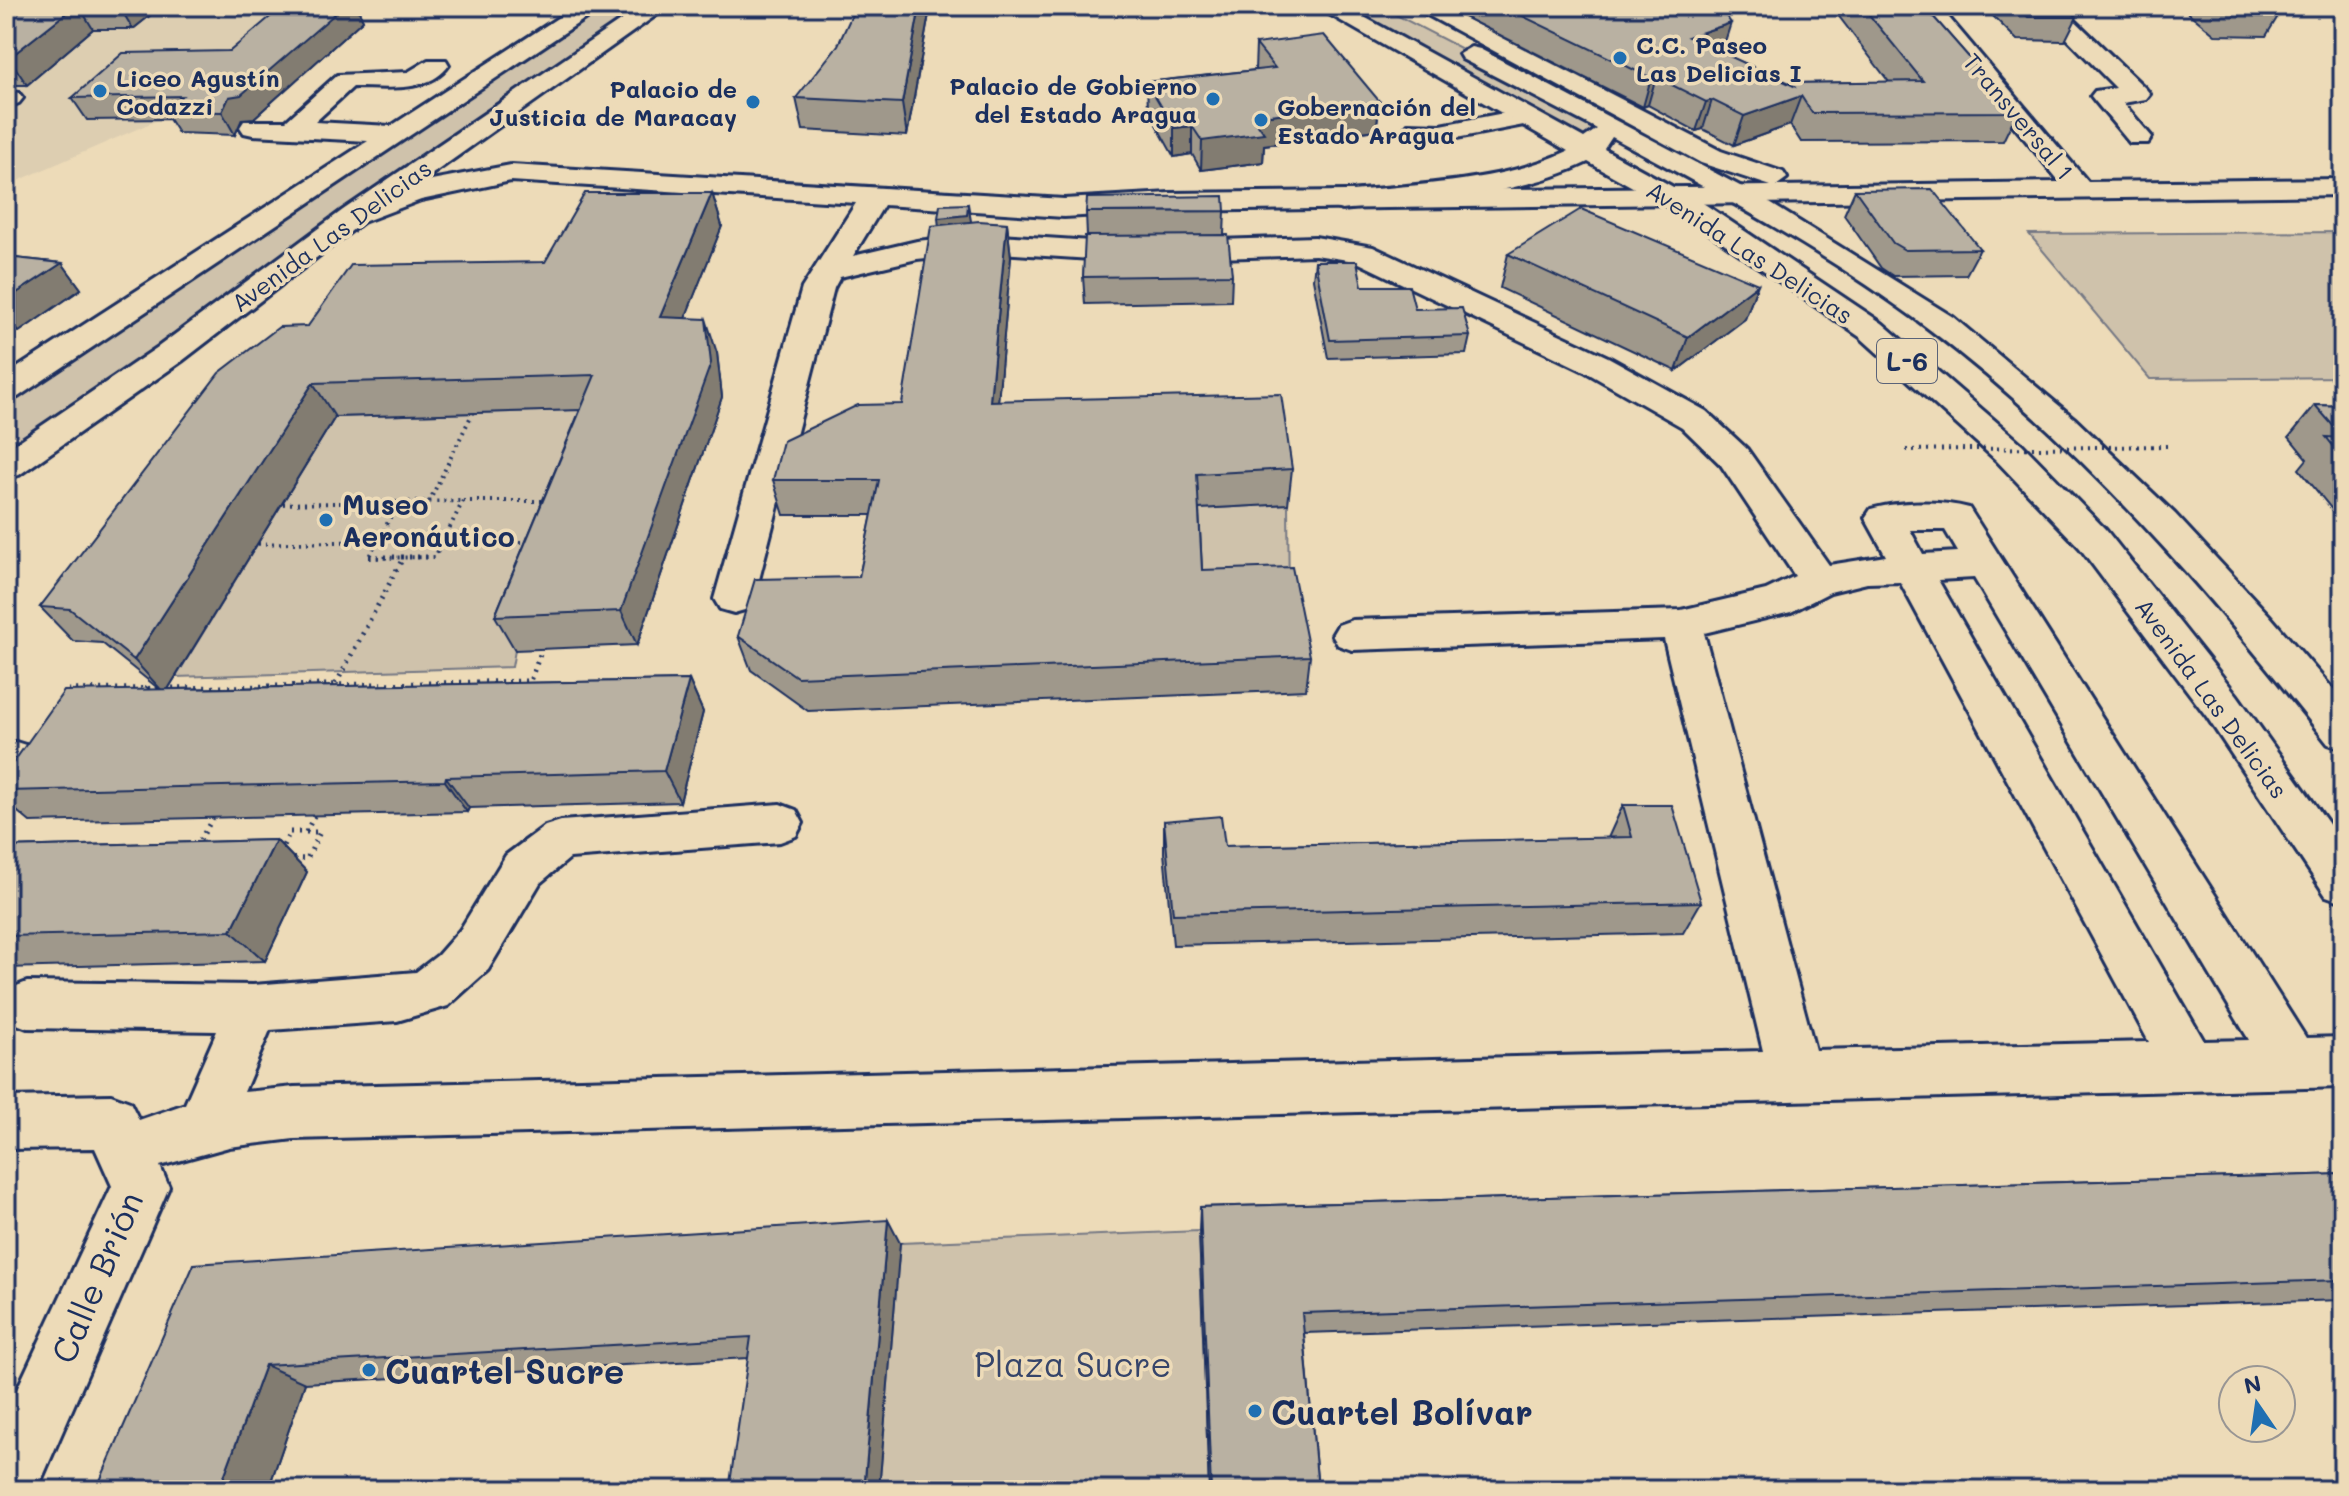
<svg xmlns="http://www.w3.org/2000/svg" width="2349" height="1496" font-family="Mali,sans-serif">
<style>
.built{fill:#ddceb1}
.green{fill:#cfc2ab;stroke:#757884;stroke-width:2}
.lines{fill:none;stroke-linecap:round;stroke-linejoin:round}
.minor-casing{stroke:#1b2f5e;stroke-width:6}
.major-casing{stroke:#1b2f5e;stroke-width:6}
.path-far2{stroke:#1b2f5e;stroke-width:3;stroke-dasharray:1 4;stroke-linecap:butt}
.path-far1{stroke:#1b2f5e;stroke-width:4;stroke-dasharray:2 5;stroke-linecap:butt}
.path{stroke:#1b2f5e;stroke-width:5;stroke-dasharray:2 6;stroke-linecap:butt}
.minor{fill:#eddbb8;fill-rule:evenodd}
.major{fill:#eddbb8;fill-rule:evenodd}
.path-bridge{stroke:#1b2f5e;stroke-width:4;stroke-dasharray:2 5;stroke-linecap:butt}
.wall{fill:#9f988b;stroke:#1b2f5e;stroke-width:2}
.shaded-wall{fill:#827c71;stroke:#1b2f5e;stroke-width:2}
.building{fill:#b9b1a2;stroke:#1b2f5e;stroke-width:2}
.poi-dot{fill:#1f6fb2;stroke:#eddbb8;stroke-width:3}
.labels{text-anchor:middle;dominant-baseline:central;stroke-width:7;stroke-linejoin:round;paint-order:stroke}
.far-poi-label{font-size:24px;font-weight:bold;fill:#1b2f5e;stroke:#eddbb8;text-anchor:start}
.far-street-label{font-size:24px;fill:#1b2f5e;stroke:#eddbb8}
.shield{fill:#eddbb8;stroke:#5a6379;stroke-width:2}
.shield-label{font-size:26px;font-weight:bold;fill:#1b2f5e}
.poi-label{font-size:28px;font-weight:bold;fill:#1b2f5e;stroke:#eddbb8;text-anchor:start}
.near-street-label{font-size:34px;fill:#1b2f5e;stroke:#eddbb8}
.near-park-label{font-size:34px;fill:#36456a;stroke:#eddbb8}
.near-poi-label{font-size:34px;font-weight:bold;fill:#1b2f5e;stroke:#eddbb8;text-anchor:start}
</style>
<rect width="100%" height="100%" fill="#eddbb8"/>
<filter id="ink" filterUnits="userSpaceOnUse"><feTurbulence type="fractalNoise" baseFrequency=".0125" numOctaves="2"/><feDisplacementMap in="SourceGraphic" scale="16" xChannelSelector="R" yChannelSelector="G"/><feConvolveMatrix kernelMatrix="1 2 1 2 8 2 1 2 1" color-interpolation-filters="sRGB"/></filter>
<g filter="url(#ink)">
<path class="built" d="M6 6H315L160 119 6 186Z"/>
<path class="green" d="M592 6H657L6 457V372L23 374Z
M1327 6H1379L1585 112 1597 127 1600 140 1590 153Z
M2343 232V377L2150 379 2029 234Z
M609 409 515 650 512 667 176 677 335 417Z
M1288 504 1289 602 1201 605 1196 509Z
M1199 1231 1209 1490H879L900 1243Z"/>
<g class="lines">
<defs>
<path id="minor" d="M576 6H604L18 397 6 400V375L368 141 253 135 244 133 240 127 244 121H286L337 75 408 72 428 60H446L449 65C429 94 384 87 353 87L315 122 391 126Z
M642 6H669L421 182 511 165 1064 199 1170 193 1771 186 1701 163 1411 6H1441L1721 151 1783 172 1787 178 1776 186 2060 182 1915 6H1939L2088 182 2343 179V195L1170 211 1064 217 884 205 853 256 917 241 983 234 1122 243 1315 237 1373 247 1608 357 1706 411 1747 449 1829 565 1886 556 1865 518 1871 509C1899 501 1941 500 1969 508L2306 1038 2343 1037V1087L294 1139 229 1147 160 1166 169 1187 37 1490H6V1413L112 1186 95 1148 6 1149V1097L111 1095 130 1102 139 1120 185 1104 217 1031 27 1028 9 1021 6 995 9 989 27 982 253 985 416 972 438 955 460 930 506 855 545 826 561 821 780 804 796 810 803 823 796 836 780 842 570 858 540 883 488 970 448 1006 397 1021 270 1030 244 1092 294 1087 1763 1051 1664 639 1352 650 1338 645 1332 635 1338 625 1352 620 1681 610 1766 590 1795 576 1721 465 1682 427 1584 371 1355 261 1315 255 1122 261 983 252 917 259 840 277 834 288 754 599 748 609 734 613 720 609 714 599 802 288 856 203 511 181 421 200 363 222 182 361 19 475 6 479V450L158 347 343 210ZM1910 530H1945L1958 552 1923 554ZM1974 578 2249 1040 2204 1041 1938 580ZM1900 582 2149 1042 1815 1050 1704 633 1791 612 1830 592 1867 583Z
M2035 6H2060L2146 89 2150 94 2146 99 2123 103 2152 137 2148 143H2130L2095 101 2091 96 2095 91 2116 88Z
M6 91 19 93 23 98 19 103 6 108Z
M1525 109 1534 111 1538 117 1534 123 1441 141 1408 136 1404 130 1408 124 1441 125Z
M16 742 32 747 38 759 32 771 6 777V743Z"/>
<path id="major" d="M1315 6H1344L1584 138 1597 129 1462 59 1459 54 1471 47 1480 49 1757 195 1953 317 2074 418 2175 514 2269 615 2343 701V749L2328 744C2210 593 2082 445 1929 329 1831 255 1720 195 1612 137L1604 149 1706 205 1882 323 2022 444 2106 530 2237 695 2343 844V902L2326 896 2207 717 2080 548 1996 460 1860 337 1686 217 1588 162C1514 198 1422 200 1342 210L1332 207 1328 201 1332 195 1342 192C1416 184 1500 183 1568 151Z"/>
</defs>
<use href="#minor" class="minor-casing"/>
<use href="#major" class="major-casing"/>
<path class="path-far2" d="M1138 6H1180"/>
<path class="path-far1" d="M463 501H546
M463 501 435 557 368 558 399 502Z
M429 502 474 410
M276 504 398 502
M443 542H530
M251 544 377 541"/>
<path class="path" d="M369 557H431
M336 684 403 558
M146 688 153 678
M63 695 66 690 530 681 544 644
M290 832H320L307 859 277 858Z
M306 832 316 812
M196 847 215 814"/>
<use href="#minor" class="minor"/>
<use href="#major" class="major"/>
<path class="path-bridge" d="M1906 450 2167 446"/>
</g>
<path class="wall" d="M6 6H162L133 29H93L27 85H6Z
M1442 6H1719L1722 51 1719 52 1792 84V83L1889 82 1831 6H1924L2017 112 2003 141 1801 142 1790 125 1734 145 1703 129 1696 131 1648 105 1643 107Z
M1983 6H2066L2077 17 2065 41 2017 40Z
M2180 6H2343V13H2280L2266 36 2215 35Z
M357 7 363 20 254 118 242 119 235 135 178 133 169 119 87 120 72 98 230 51Z
M929 14 907 136 803 130 796 98Z
M1256 44 1380 102 1376 130 1264 145 1263 162 1201 170 1192 154 1174 157 1148 110 1147 82 1255 70Z
M1855 190 1980 249 1966 275 1893 276 1881 268 1844 215Z
M712 193 722 226 685 318 717 353 722 397 637 645 515 650 495 616 580 410 335 417 168 689 689 680 703 712 680 802 469 808 467 812 30 822 6 802V773L159 689 102 643 73 641 40 607 308 326 545 262Z
M1225 211 1224 235 1232 275 1231 301 1085 304 1083 277 1087 236 1086 212Z
M971 222 1007 223 1011 257 998 401 1292 469 1288 504 1199 509 1202 570 1310 656 1306 690 808 711 751 670 738 636 859 577 872 515H784L773 480 902 404Z
M1508 254 1758 284 1745 319 1676 371 1500 288Z
M6 257 62 263 81 289 19 332 6 330Z
M1315 261 1362 286 1415 309 1470 336 1466 354 1328 358 1313 279Z
M2315 405 2343 406V523L2299 469 2307 459 2289 437Z
M1623 805 1701 902 1683 933 1173 945 1164 853V821L1225 846 1608 838Z
M276 840 307 872 265 961 6 968V847Z
M2343 1174V1300L1304 1333 1318 1490H1209L1199 1231 1200 1207Z
M900 1243 748 1358 305 1383 268 1490 194 1264Z"/>
<path class="shaded-wall" d="M75 6H79L93 29 27 85 9 58Z
M119 6H162L133 29Z
M337 6H358L357 7 363 20 254 118 242 119 235 135 222 112 229 97Z
M920 6H928L929 14 907 136 902 103Z
M1731 23 1722 51 1679 65 1688 37Z
M1656 77 1648 105 1643 107 1651 78Z
M1801 96 1790 125 1734 145 1744 116Z
M1712 100 1703 129 1696 131 1706 102Z
M1380 102 1376 130 1264 145 1263 162 1201 170 1202 141 1253 117Z
M1192 126V154L1174 157V128Z
M712 193 722 226 672 351 660 317Z
M968 204 971 221 969 232 940 236 938 218Z
M1007 223 1011 257 995 436 990 401Z
M62 263 81 289 19 332 6 316V300Z
M1758 284 1745 319 1676 371 1688 337Z
M706 319 717 353 722 397 637 645 621 611Z
M313 383 335 417 165 694 134 660Z
M689 680 703 712 680 802 664 771Z
M446 777 469 808 467 812 445 781Z
M276 840 307 872 265 961 231 931Z
M888 1220 900 1243 879 1490H864Z
M265 1365 305 1383 268 1490H219Z"/>
<path class="building" d="M6 6H75L9 58H6Z
M283 6H344L241 95 229 97 222 112 164 111 182 96 72 98 123 53 230 51Z
M856 6H920L902 103 796 98 838 45Z
M1502 6H1719L1731 23 1688 37 1794 86 1792 83 1923 81 1862 6H1924L2017 112 1812 113 1801 96 1744 116 1712 100 1706 102 1656 77 1651 78Z
M2017 6H2066L2077 17H2028Z
M1324 35 1380 102 1253 117 1264 133 1202 141 1192 126 1174 128 1147 82 1275 68 1256 44Z
M1932 189 1980 249 1905 250 1893 243 1855 190Z
M585 193H712L660 317 706 319 711 363 621 611 495 616 595 375 313 383 134 660 70 609 40 607 219 373 279 327 308 326 351 265 545 262Z
M1224 196 1225 211 1086 212 1087 198Z
M968 204 967 215 938 218 940 205Z
M1581 209 1758 284 1688 337 1508 254Z
M979 221 1007 223 990 401 1281 394 1292 469 1197 474 1202 570 1292 567 1310 656 797 677 738 636 755 579 859 577 879 480H773L783 441 858 405 902 404 931 226Z
M1228 235 1232 275 1083 277 1085 236Z
M6 257 62 263 6 300Z
M1315 261H1357L1362 286H1409L1415 309 1462 308 1470 336 1330 340Z
M2315 405 2343 406V437Z
M2326 437 2343 438V458Z
M689 680 664 771 446 777 445 781 6 791V773L64 691Z
M1623 805H1672L1701 902 1173 914 1164 821 1221 816 1225 846 1632 837Z
M276 840 231 931 6 936V847Z
M2343 1174V1280L1302 1313 1318 1490H1211L1200 1207Z
M888 1220 864 1490H729L751 1337 265 1365 219 1490H96L194 1264Z"/>
</g>
<g class="poi-dot">
<circle cx="1620" cy="58" r="8"/>
<circle cx="100" cy="91" r="8"/>
<circle cx="1213" cy="99" r="8"/>
<circle cx="753" cy="102" r="8"/>
<circle cx="1261" cy="120" r="8"/>
<circle cx="326" cy="520" r="8"/>
<circle cx="369" cy="1370" r="8"/>
<circle cx="1255" cy="1411" r="8"/>
</g>
<g class="labels">
<g class="far-poi-label">
<text x="1636" y="44">C.C. Paseo<tspan x="1636" dy="28">Las Delicias I</tspan></text>
<text x="116" y="77">Liceo Agustín<tspan x="116" dy="28">Codazzi</tspan></text>
<text x="1197" y="85" text-anchor="end">Palacio de Gobierno<tspan x="1197" dy="28">del Estado Aragua</tspan></text>
<text x="737" y="88" text-anchor="end">Palacio de<tspan x="737" dy="28">Justicia de Maracay</tspan></text>
<text x="1277" y="106">Gobernación del<tspan x="1277" dy="28">Estado Aragua</tspan></text>
</g>
<g class="far-street-label">
<text transform="translate(2019 116) rotate(50)">Transversal 1</text>
<text transform="translate(331 235) rotate(-36)">Avenida Las Delicias</text>
<text transform="translate(1750 252) rotate(33)">Avenida Las Delicias</text>
<text transform="translate(2212 698) rotate(54)">Avenida Las Delicias</text>
</g>
<rect class="shield" x="1877" y="339" width="60" height="44" rx="6"/>
<g class="shield-label">
<text x="1907" y="361">L-6</text>
</g>
<g class="poi-label">
<text x="342" y="504">Museo<tspan x="342" dy="32">Aeronáutico</tspan></text>
</g>
<g class="near-street-label">
<text transform="translate(96 1277) rotate(-67)">Calle Brión</text>
</g>
<g class="near-park-label">
<text x="1073" y="1363">Plaza Sucre</text>
</g>
<g class="near-poi-label">
<text x="385" y="1370">Cuartel Sucre</text>
<text x="1271" y="1411">Cuartel Bolívar</text>
</g>
</g>
<rect width="2349" height="1496" fill="none" stroke="#eddbb8" stroke-width="32"/>
<rect x="16" y="16" width="2317" height="1464" fill="none" stroke="#1b2f5e" stroke-width="3" filter="url(#ink)"/>
<g transform="translate(2257 1404) rotate(347)"><circle r="38" fill="#eddbb8" stroke="#999694" stroke-width="2"/>
<path d="M0-6L14 30L0 20L-14 30Z" fill="#1f6fb2"/>
<text y="-12" font-size="22" font-weight="bold" text-anchor="middle" fill="#1b2f5e">N</text>
</g>
</svg>
